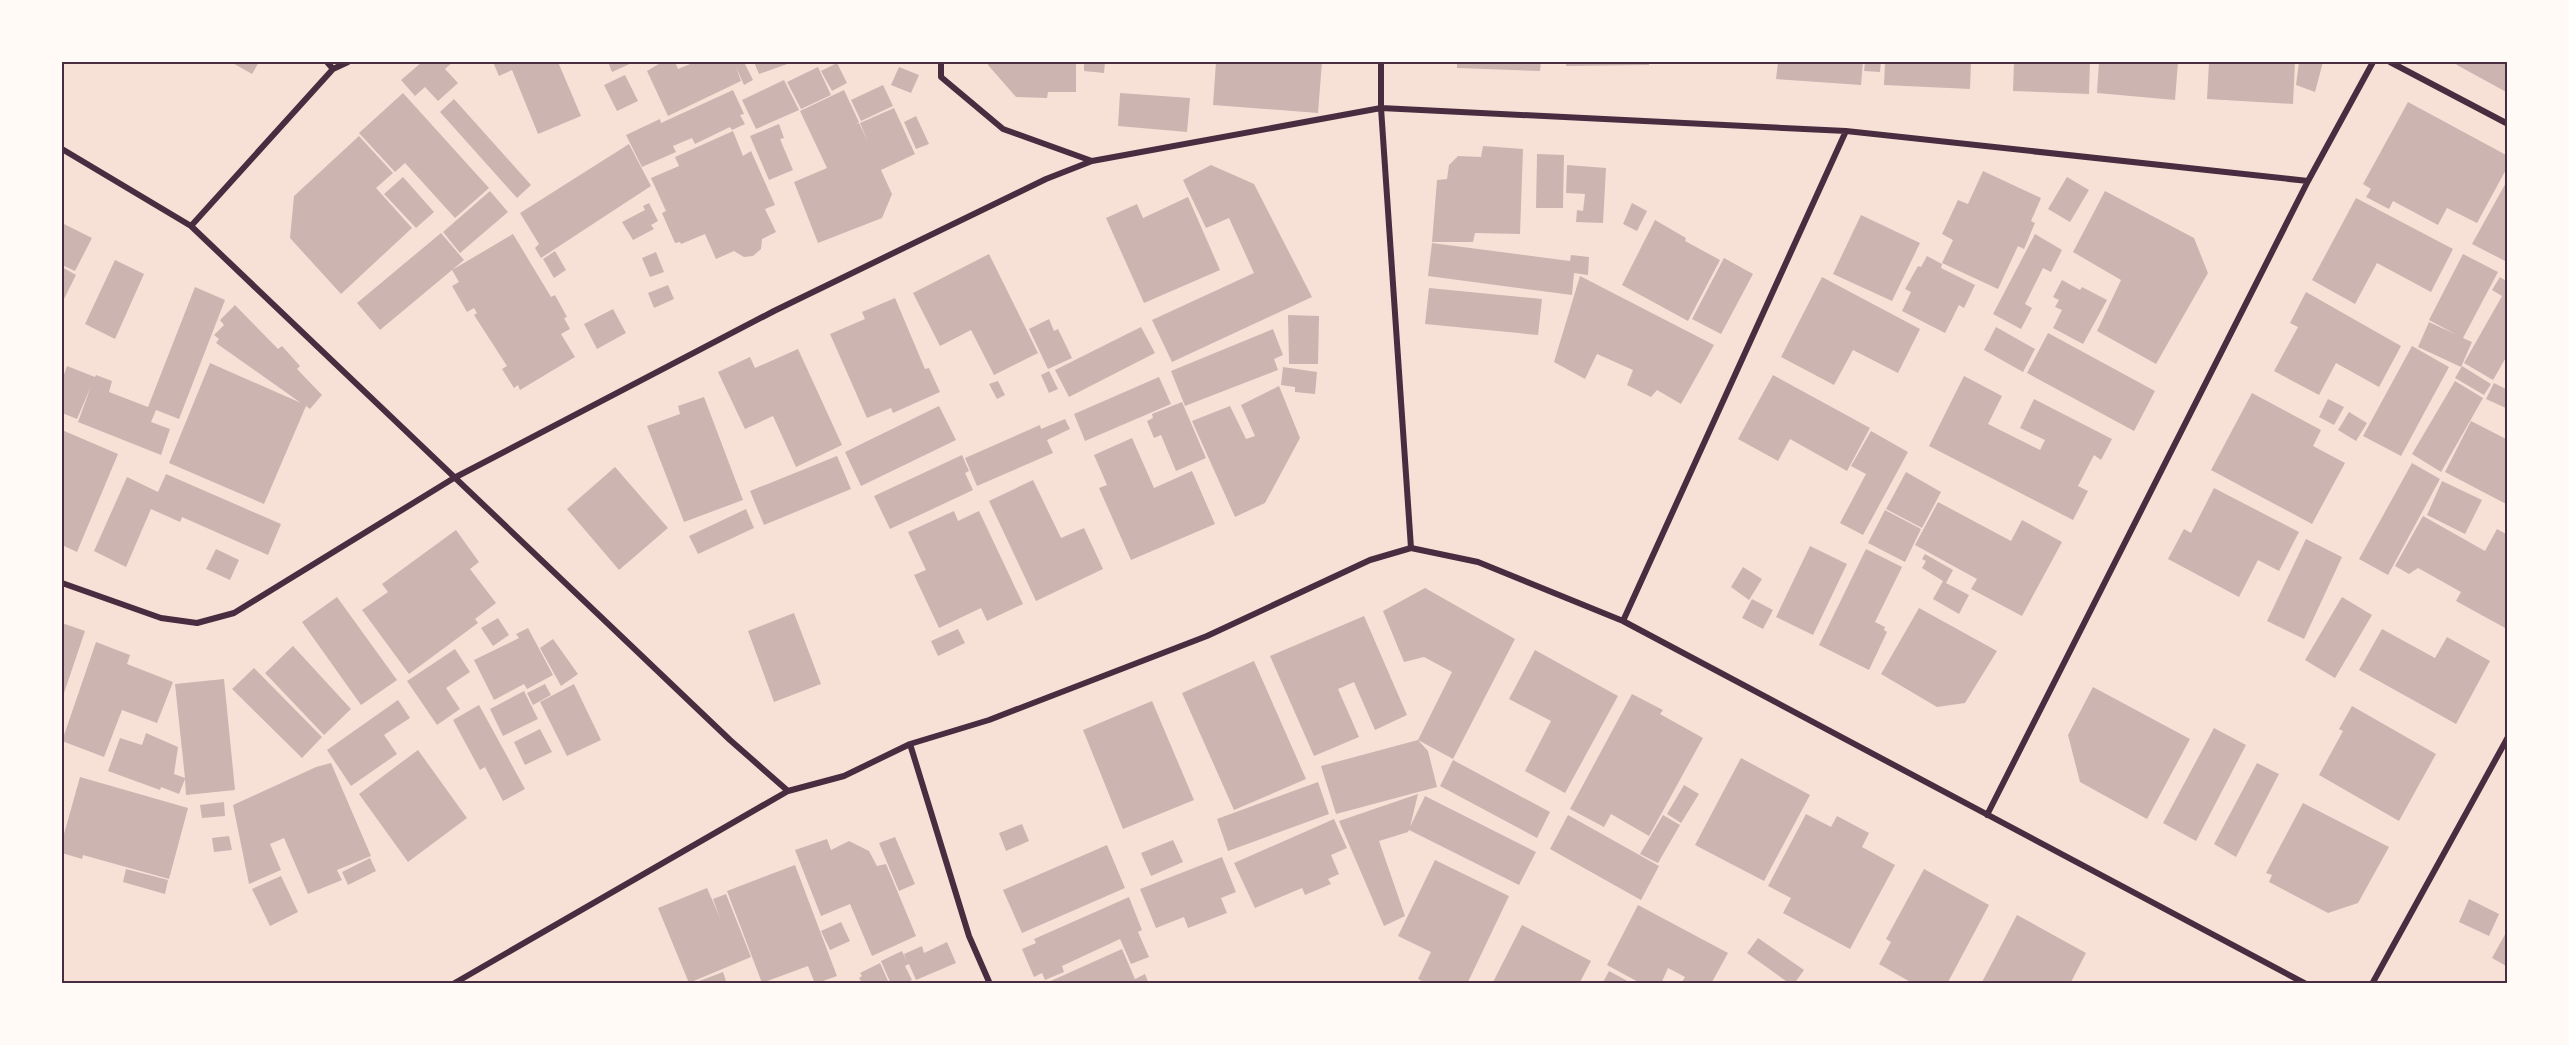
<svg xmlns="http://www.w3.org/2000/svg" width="2569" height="1045" font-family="'Nunito Sans',sans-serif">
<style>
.building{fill:#ccb4b1}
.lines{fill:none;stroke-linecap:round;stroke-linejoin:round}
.minor{stroke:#4a2c40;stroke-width:6}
.neatline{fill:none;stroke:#4a2c40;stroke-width:2}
</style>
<rect width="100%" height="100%" fill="#f7e1d7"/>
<path class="building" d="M231 62H259L252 74Z
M422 62H453L445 69 458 83 438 101 425 87 415 96 401 80Z
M493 62H532L528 64 535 62H558L581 116 538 134 512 70 499 76Z
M608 62H634L612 72Z
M662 62H675L678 69 695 62H744L753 80 744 85 736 67 741 81 668 116 647 71Z
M754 62H793L759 74Z
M988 62H1076V92H1048L1047 98 1016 97 988 65Z
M1084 62H1105L1104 73 1084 71Z
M1216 62H1322L1318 113 1213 105Z
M1457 62H1541L1540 71 1457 68Z
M1566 62H1649V65L1566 66Z
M1778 62H1863L1861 85 1776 79Z
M1865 62H1881L1880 72 1864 71Z
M1885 62H1971L1970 89 1884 85Z
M2014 62H2090L2089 94 2013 91Z
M2099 62H2178L2175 100 2097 93Z
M2209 62H2295L2293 104 2207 99Z
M2299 62H2323L2315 92 2296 85Z
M2455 62H2508V93L2457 65Z
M837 63 847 83 832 91 821 71Z
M818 67 831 95 801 109 787 82Z
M899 67 919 75 911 93 891 85Z
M625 75 638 101 617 111 604 85Z
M784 80 799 110 756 129 742 100Z
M883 85 893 106 861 121 851 100Z
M733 90 744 114 740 115 745 124 732 130 730 127 695 144 692 138 673 146 676 152 642 167 626 135 660 119 661 123Z
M844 90 859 122 856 124 859 123 868 142 860 123 894 108 915 154 881 170 892 194 882 218 818 243 794 182 827 168 800 111Z
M403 93 489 188 455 218 405 163 395 172 359 133Z
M1120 93 1190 98 1187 132 1118 126Z
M454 99 531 185 517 198 440 112Z
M2408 102 2508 156V166L2477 223 2447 208 2438 225 2393 201 2389 209 2366 197 2371 189 2363 184Z
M916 116 929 144 916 149 904 122Z
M779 124 784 138 780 139 793 170 769 180 750 136Z
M733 131 743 156 751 151 775 205 765 209 776 232 762 239 761 249 753 256 744 257 734 251 716 259 705 234 681 244 680 242 675 243 662 213 666 211 651 178 679 166 675 157Z
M359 136 393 173 376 188 412 228 341 294 290 238 294 196Z
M629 144 651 186 541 258 535 248 539 244 520 213Z
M1483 146 1523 149 1520 234 1475 233 1473 242H1432L1437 180 1447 179 1449 165 1458 156 1481 157Z
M1537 154 1564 155 1563 208H1536Z
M1211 165 1254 184 1312 297 1172 362 1152 320 1254 273 1229 218 1206 228 1183 180Z
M1567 165 1606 168 1603 223 1576 222 1577 210 1583 211 1585 194 1566 193Z
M1983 171 2041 198 2031 221 2035 223 2024 249 2018 246 1998 289 1942 263 1953 240 1942 234 1958 200 1968 204Z
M403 177 434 212 416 228 384 194Z
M2067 177 2089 190 2070 222 2048 209Z
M2508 179V261L2507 262 2472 244Z
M490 191 508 212 460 253 443 232Z
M2105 191 2194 238 2208 273 2156 364 2097 331 2121 280 2073 252Z
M1188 197 1220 270 1144 303 1106 218 1137 204 1143 218Z
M2356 198 2453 249 2431 292 2377 263 2355 304 2312 280Z
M649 203 658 221 651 225 654 229 633 240 622 222 645 210 643 206Z
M1632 203 1647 211 1637 231 1623 224Z
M1861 215 1920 243 1892 301 1833 274Z
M1655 220 1686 238 1685 241 1720 260 1688 321 1622 285Z
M62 223 92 238 75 271 62 265Z
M441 233 464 260 380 330 357 303Z
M513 234 551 297 555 295 567 317 564 318 570 329 561 334 575 357 520 390 518 385 514 388 502 369 507 366 474 315 477 313 474 308 467 312 452 286 459 282 452 270Z
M2035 234 2062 250 2051 272 2043 268 2025 304 2032 308 2021 329 1993 314Z
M1432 243 1570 261 1571 255 1589 257 1588 275 1574 273 1572 295 1428 276Z
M555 251 566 270 554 278 543 259Z
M656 252 664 272 650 277 642 258Z
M989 254 1038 353 994 375 971 330 940 346 913 293Z
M2463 254 2498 272 2463 338 2472 342 2461 367 2418 347 2429 322 2457 335 2429 320Z
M1927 256 1942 264 1941 268 1975 285 1964 308 1959 305 1945 333 1902 311 1911 292 1905 289 1918 266 1921 267Z
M1724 258 1753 274 1721 334 1692 319Z
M115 260 144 274 115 339 85 324Z
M62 267 76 275 62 303Z
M1580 276 1714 345 1681 404 1657 390 1651 397 1627 385 1633 370 1597 354 1585 379 1554 362Z
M1822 277 1920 329 1898 373 1853 350 1834 385 1781 357Z
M2500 277 2508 282V354L2493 380 2464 363 2502 296 2492 290Z
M2062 280 2080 290 2082 287 2107 300 2083 344 2053 328 2062 310 2055 307 2059 300 2053 297Z
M668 285 674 299 654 308 648 293Z
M195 287 225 300 179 419 156 410 151 422 170 429 161 455 78 422 91 386 77 419 62 413V380L67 366 95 377 96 375 112 381 109 392 148 407Z
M1429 288 1542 299 1538 335 1425 324Z
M2306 292 2401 346 2379 387 2336 363 2319 395 2274 371 2298 327 2290 323Z
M895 298 925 369 929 368 940 392 893 413 891 408 867 418 830 334 865 319 862 312Z
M235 305 278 349 282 346 300 366 297 369 322 395 310 409 306 406 264 504 169 463 210 363 301 403 216 343 219 339 214 335 224 325 220 320Z
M613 309 626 333 597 349 584 324Z
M1288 315 1319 316 1318 364H1289Z
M1049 319 1054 331 1058 329 1072 358 1048 369 1029 329Z
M1141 327 1155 353 1069 397 1055 370Z
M1996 327 2035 349 2023 372 1984 350Z
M1273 329 1283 355 1274 359 1278 370 1185 406 1171 371Z
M2048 333 2155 391 2134 431 2027 373Z
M2412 346 2449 367 2401 456 2363 436Z
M798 349 842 445 796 467 773 416 745 429 718 372 750 357 755 368Z
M2462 366 2491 384 2484 395 2455 378Z
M1283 367 1317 372 1315 394 1295 392V387L1281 385Z
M1049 371 1058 389 1049 393 1041 375Z
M1773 375 1870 428 1847 471 1790 439 1778 461 1738 439Z
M1964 376 2002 396 1988 424 2040 450 2045 440 2020 428 2034 399 2112 439 2101 460 2094 455 2078 486 2088 491 2073 520 1929 446Z
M1159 377 1171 404 1085 441 1074 414Z
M998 381 1005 395 997 399 989 384Z
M2455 381 2483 398 2441 472 2412 454Z
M2494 383 2508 390V409L2486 399Z
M1279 386 1300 438 1265 503 1235 517 1192 421 1230 406 1246 439 1255 436 1241 405Z
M2252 393 2321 430 2313 446 2345 463 2312 524 2211 470Z
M704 397 743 500 684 522 647 426 680 414 678 406Z
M2328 399 2344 407 2334 425 2319 417Z
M1182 402 1206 458 1176 471 1161 435 1154 438 1147 421 1153 418 1152 414Z
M939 406 956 440 861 486 845 452Z
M2349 412 2367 423 2356 441 2338 430Z
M1065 419 1070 429 1047 440 1053 453 977 486 965 458 1040 425 1041 429Z
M2471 421 2508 440V505L2445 472Z
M62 430 118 454 77 552 62 545Z
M1871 431 1908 452 1863 535 1840 523 1866 474 1851 466Z
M1132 438 1154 488 1192 471 1215 524 1131 560 1099 488 1107 485 1094 455Z
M962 455 969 471 965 473 973 490 890 529 874 496Z
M837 456 851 489 764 525 750 491Z
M2412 463 2440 479 2388 575 2359 559Z
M615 467 668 528 619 570 567 509Z
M1906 472 1941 492 1922 528 1886 509Z
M166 474 281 524 268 555 182 517 180 522 151 509 126 567 94 551 127 477 158 492Z
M1033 480 1061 538 1084 528 1103 569 1036 601 989 501Z
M2442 481 2482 500 2465 534 2427 515Z
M2214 488 2299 532 2279 571 2258 560 2239 597 2168 559 2184 529 2191 533Z
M1938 502 2011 541 2022 520 2062 542 2022 616 1971 589 1977 579 1915 545Z
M746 509 754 528 698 554 689 536Z
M1885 510 1921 529 1905 562 1868 543Z
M954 511 958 521 979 511 1023 604 987 621 981 608 939 628 914 575 926 570 908 532Z
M2423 516 2485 551 2497 529 2508 535 2507 629 2456 601 2461 592 2418 568 2409 574 2395 566Z
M456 530 479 562 470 569 496 603 475 619 478 623 409 674 362 610 388 592 382 584Z
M2306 539 2342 557 2304 639 2267 621Z
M1810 546 1847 564 1813 635 1776 617Z
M216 549 239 560 230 580 206 569Z
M1866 549 1902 567 1875 622 1885 627 1884 630 1887 632 1869 670 1819 645Z
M1925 554 1953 570 1946 583 1969 595 1959 614 1933 599 1943 581 1922 568 1926 561 1922 559Z
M1743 567 1762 579 1749 600 1731 587Z
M1425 588 1515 639 1453 759 1418 740 1452 672 1424 657 1404 662 1383 611Z
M337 597 397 680 361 705 302 622Z
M2342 597 2372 615 2335 678 2305 660Z
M1752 599 1773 610 1763 629 1742 618Z
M1919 608 1997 651 1965 703 1937 707 1881 674Z
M794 613 821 684 774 702 748 631Z
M1364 616 1407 715 1375 730 1354 682 1338 689 1359 737 1314 756 1270 656Z
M498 618 509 635 493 646 481 628Z
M62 623 85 631 62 699Z
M528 628 553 675 527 689 524 684 494 700 474 660 519 638 516 634Z
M958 629 965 643 938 656 931 641Z
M2382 629 2435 658 2447 637 2490 661 2456 724 2359 670Z
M553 639 578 674 561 686 540 648Z
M96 642 130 655 127 664 173 682 157 723 122 710 104 757 62 741Z
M293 646 351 709 324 735 265 673Z
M455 649 470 672 446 688 460 709 437 725 407 681Z
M1535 650 1618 696 1565 793 1525 771 1551 721 1509 699Z
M1254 661 1306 779 1234 810 1182 693Z
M254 668 322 737 302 758 232 689Z
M224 679 235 790 186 795 185 779 179 794 161 787 160 790 108 771 120 738 142 745 146 733 178 747 174 774 185 778 175 684Z
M545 684 551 695 533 705 527 693Z
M574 684 601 740 567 756 540 702Z
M2093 687 2190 739 2147 819 2080 782 2068 735Z
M524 691 538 719 503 736 490 709Z
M1632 694 1663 710 1660 714 1703 738 1649 836 1611 814 1604 827 1570 809Z
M398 700 410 718 384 735 397 754 351 786 327 750Z
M1152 701 1194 800 1123 829 1083 730Z
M479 705 525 789 503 801 485 767 480 770 453 720Z
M2352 706 2436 754 2399 821 2319 775 2343 731 2339 729Z
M2214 728 2246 745 2196 841 2163 823Z
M540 729 552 752 525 765 514 742Z
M1418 740 1428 751 1437 787 1336 814 1321 766Z
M418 750 467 818 408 862 359 794Z
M1741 758 1810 795 1764 881 1695 845Z
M1453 760 1550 812 1537 838 1440 786Z
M331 763 371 856 337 870 342 880 308 894 284 838 270 844 281 870 249 884 233 805 316 767Z
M2257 763 2279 774 2236 857 2214 844Z
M80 777 188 808 169 879 83 855 82 859 62 853V841Z
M1318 782 1329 814 1228 851 1217 819Z
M1684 785 1699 794 1681 823 1667 814Z
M1418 794 1410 827 1425 796 1536 852 1519 885 1409 830 1408 832 1379 841 1405 916 1384 926 1339 821Z
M224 802 225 816 202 818 200 805Z
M2303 803 2389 847 2358 903 2328 913 2269 882 2272 875 2266 873Z
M1806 814 1831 827 1837 816 1869 833 1862 847 1895 865 1850 949 1783 913 1791 898 1768 886Z
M1568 815 1659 866 1641 900 1550 849Z
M1663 815 1680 825 1658 863 1640 854Z
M1334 819 1347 848 1331 855 1339 874 1328 879 1331 884 1305 895 1302 888 1255 908 1234 863Z
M1022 824 1029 841 1006 851 999 833Z
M229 836 232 850 214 852 212 838Z
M895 837 915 884 899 891 879 843Z
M827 839 831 850 849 841 869 851 877 866 886 864 916 936 872 956 850 904 821 916 795 850Z
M1173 840 1183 862 1151 876 1141 853Z
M1107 845 1125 888 1022 933 1003 890Z
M1222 857 1236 892 1221 898 1227 913 1188 928 1184 917 1156 928 1140 889Z
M370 858 376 871 348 885 342 872Z
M1435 860 1509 896 1467 984H1428L1418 979 1431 952 1398 936Z
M795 865 837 976 815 984 808 966 762 983 727 891Z
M126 869 168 880 165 894 123 882Z
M1924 869 1989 905 1947 984H1914L1879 964 1891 942 1886 939Z
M281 876 298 912 270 926 252 889Z
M707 888 720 918 713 899 726 894 751 957 689 983 658 908Z
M1129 897 1142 930 1138 932 1149 957 1131 964 1120 939 1062 966 1064 972 1045 980 1042 973 1034 977 1022 949 1036 943 1034 939Z
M2469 899 2499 914 2489 936 2459 922Z
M1638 905 1728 953 1712 982 1715 984H1681L1685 977 1668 968 1661 984H1642L1607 965Z
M2017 915 2086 953 2070 984H1981Z
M841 922 850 941 830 950 821 931Z
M1522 925 1591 961 1579 984H1492Z
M2508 929V967L2492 958Z
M1758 938 1804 970 1794 984H1790L1747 953Z
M947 942 956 963 916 980 909 964 905 966 912 980 903 984H891L881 961 902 951 907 962 904 954 922 946 924 953Z
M1122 949 1135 979 1145 974 1149 984H1044Z
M880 963 888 981 882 984H863L859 978 862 976 860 973Z
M1609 971 1633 984H1602Z
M723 972 727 984H694V983Z"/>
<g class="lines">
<path class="minor" d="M327 62 333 69
M941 62V77L1003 129 1092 161
M1381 62V108L1411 548
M2390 62 2508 124
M62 149 191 226 730 740 788 791 844 776 910 744 989 720 1207 636 1370 560 1411 548 1478 562 1623 621 2306 984
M191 226 333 69 348 62
M62 583 161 618 197 623 234 613 454 478 774 311 1046 179 1092 161 1381 108 1846 131 2308 181
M1623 621 1846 131
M910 744 969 936 990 984
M1987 815 2308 181 2373 62
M453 984 788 791
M2372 984 2508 737"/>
</g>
<rect width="2569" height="1045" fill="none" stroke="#fffaf5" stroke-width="126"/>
<rect x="63" y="63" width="2443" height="919" class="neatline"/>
</svg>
